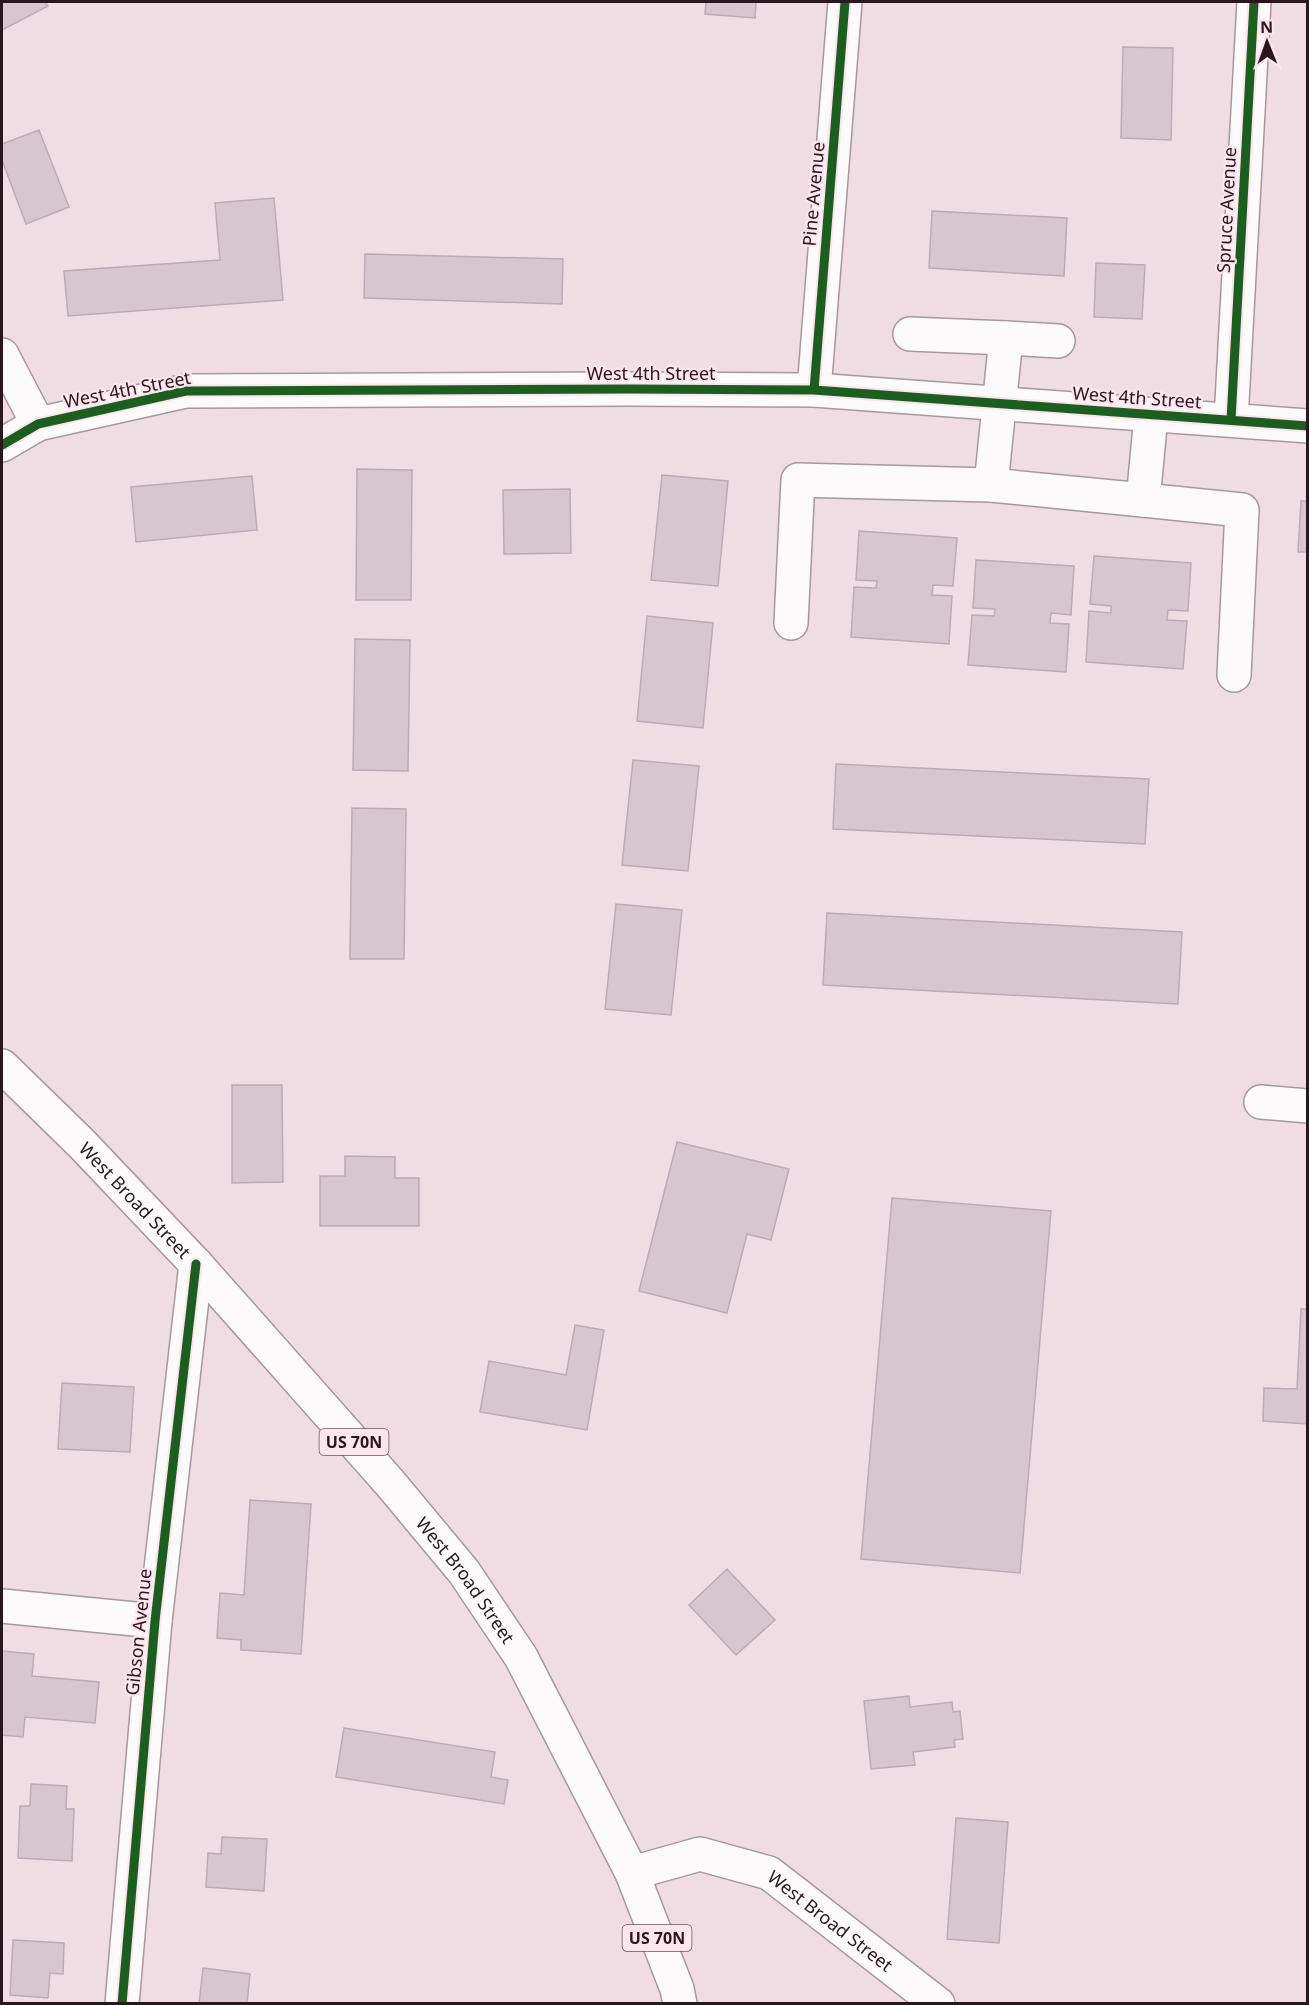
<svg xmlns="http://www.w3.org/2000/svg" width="1309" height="2005" font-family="'Noto Sans',sans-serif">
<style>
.building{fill:#d7c5cf;stroke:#bcabb5;stroke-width:1.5}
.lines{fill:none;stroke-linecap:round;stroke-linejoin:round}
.minor-casing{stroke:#a9979e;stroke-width:36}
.major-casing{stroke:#a9979e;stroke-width:36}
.minor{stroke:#fdfafb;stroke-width:33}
.major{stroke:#fdfafb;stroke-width:33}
.cycleway-casing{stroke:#fde4ed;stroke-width:13}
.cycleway{stroke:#1b5e20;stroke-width:9}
.labels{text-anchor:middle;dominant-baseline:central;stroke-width:4.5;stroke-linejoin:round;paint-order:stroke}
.shield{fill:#fde4ed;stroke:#6a545d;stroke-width:1.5}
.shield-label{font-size:16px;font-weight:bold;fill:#2b161f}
.street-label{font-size:18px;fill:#2b161f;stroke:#fde4ed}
</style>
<rect width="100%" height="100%" fill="#f0dce3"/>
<path class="building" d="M2 2H45L48 6 2 30Z
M706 2H756L755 18 705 14Z
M1123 47 1173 48 1171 140 1121 138Z
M39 130 69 207 26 224 2 160V144Z
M274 198 283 300 68 316 64 271 220 260 215 203Z
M932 211 1067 218 1064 276 929 268Z
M365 254 563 259 562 304 364 298Z
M1096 263 1145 265 1142 319 1094 317Z
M357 469 412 470 411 600H356Z
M662 475 728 481 718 586 651 580Z
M252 476 257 530 136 542 131 487Z
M570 489 571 553 504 554 503 490Z
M1301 501H1308V552H1298Z
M859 531 957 538 953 586 933 585 932 595 952 596 949 644 851 637 854 587 876 588 877 581 856 580Z
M1094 556 1191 563 1188 611 1168 610 1167 620 1187 621 1183 669 1086 662 1089 611 1111 613V606L1090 604Z
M976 560 1074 566 1071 615 1051 613 1050 623 1069 624 1066 672 968 665 972 615 994 616 995 609 973 608Z
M647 616 713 623 703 728 637 721Z
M355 639 410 640 408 771 353 770Z
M633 760 699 766 688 871 622 865Z
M836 764 1149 779 1145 844 833 829Z
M352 808 406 809 404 959H350Z
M616 904 682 910 671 1015 605 1009Z
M827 913 1182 932 1178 1004 823 985Z
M232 1085H282L283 1182 232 1183Z
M677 1142 789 1169 771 1240 747 1234 727 1313 639 1291Z
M345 1156 395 1157V1178H419V1226H320V1176H345Z
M892 1198 1051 1211 1020 1573 861 1559Z
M1301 1309H1308V1424L1263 1421 1264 1388 1297 1389Z
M575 1325 604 1330 587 1430 480 1412 489 1361 566 1375Z
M62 1383 134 1387 130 1452 58 1449Z
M250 1500 311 1504 301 1654 241 1650V1640L217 1638 220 1593 244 1595Z
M727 1569 775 1620 736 1655 689 1605Z
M2 1651 34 1654 32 1676 99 1682 95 1723 25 1717 23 1737 2 1735Z
M909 1696 910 1707 952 1702 953 1712 960 1711 963 1739 954 1740 955 1747 913 1752 915 1765 871 1769 864 1701Z
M344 1728 495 1752 491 1777 508 1780 504 1804 336 1777Z
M31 1784 67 1786 66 1809H74L72 1861 18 1858 20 1806H30Z
M956 1818 1008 1822 999 1943 947 1939Z
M222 1837 267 1839 264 1891 206 1887 208 1853 221 1854Z
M13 1940 64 1943 63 1974 50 1973 48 1998 10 1995Z
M203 1968 250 1974 247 2004H199Z"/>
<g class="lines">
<defs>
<g id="minor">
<path d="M910 334 1006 338 991 485 1143 500 1151 416"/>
<path d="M1006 338 1058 341"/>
<path d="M2 355 38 424"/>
<path d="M814 390 845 2"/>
<path d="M1231 420 1254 2"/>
<path d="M2 445 38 424 186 391 629 389 814 390 1308 426"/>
<path d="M1143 500 1242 510 1234 675"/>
<path d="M791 623 798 480 991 485"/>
<path d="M1261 1102 1308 1106"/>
<path d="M2 1606 155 1621"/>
<path id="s1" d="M632 1873 700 1854 769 1873 938 2004"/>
<path d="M122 2004 155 1621 196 1264"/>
</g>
<g id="major">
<path id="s2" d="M2 1066 82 1144 196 1264 390 1483 464 1572 521 1657 632 1873 677 1989 680 2004"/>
</g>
</defs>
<use href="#minor" class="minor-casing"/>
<use href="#major" class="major-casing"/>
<use href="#minor" class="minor"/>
<use href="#major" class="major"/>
<defs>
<path id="cycleway" d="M814 390 845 2
M1231 420 1254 2
M2 445 38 424 186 391 629 389 814 390 1308 426
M122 2004 155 1621 196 1264"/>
</defs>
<use href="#cycleway" class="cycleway-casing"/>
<use href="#cycleway" class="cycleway"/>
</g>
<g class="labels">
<g class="shield">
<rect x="319.5" y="1429" width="69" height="26" rx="4.5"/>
<rect x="622.5" y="1925" width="69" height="26" rx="4.5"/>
</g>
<g class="shield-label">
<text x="354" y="1442">US 70N</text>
<text x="657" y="1938">US 70N</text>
</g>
<g class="street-label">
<text transform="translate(813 194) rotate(-85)">Pine Avenue</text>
<text transform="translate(1226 210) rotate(-87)">Spruce Avenue</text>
<text x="651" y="373">West 4th Street</text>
<text transform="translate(127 389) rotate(-11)">West 4th Street</text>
<text transform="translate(1137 397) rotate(4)">West 4th Street</text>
<text stroke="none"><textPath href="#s2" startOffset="189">West Broad Street</textPath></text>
<text stroke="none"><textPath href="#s2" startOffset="693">West Broad Street</textPath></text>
<text transform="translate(138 1632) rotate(-84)">Gibson Avenue</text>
<text stroke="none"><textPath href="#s1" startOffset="220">West Broad Street</textPath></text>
</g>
</g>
<rect width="1309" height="2005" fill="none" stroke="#2b161f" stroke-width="6"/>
<g transform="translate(1267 42) rotate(359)" stroke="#fde4ed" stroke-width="4.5" paint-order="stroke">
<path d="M0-4.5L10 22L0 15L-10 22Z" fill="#2b161f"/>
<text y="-9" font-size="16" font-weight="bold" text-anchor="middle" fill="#2b161f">N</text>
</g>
</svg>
